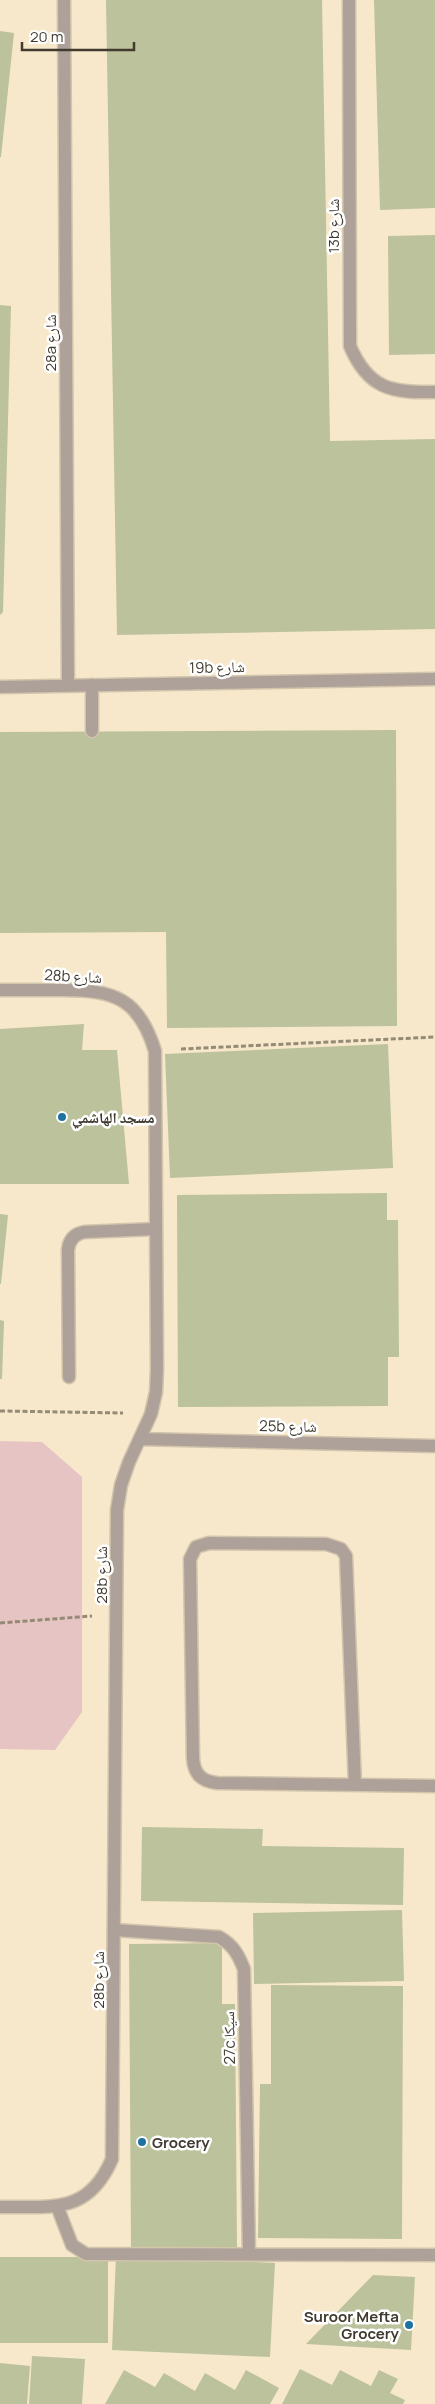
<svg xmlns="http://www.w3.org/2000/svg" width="435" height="2404" font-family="Manrope,'Noto Naskh Arabic',sans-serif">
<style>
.green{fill:#e6c4c3}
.building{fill:#bcc29b}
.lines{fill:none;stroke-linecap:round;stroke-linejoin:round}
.service-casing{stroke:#d2c5ac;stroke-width:15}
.minor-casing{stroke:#d2c5ac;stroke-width:15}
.path{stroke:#948a76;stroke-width:3;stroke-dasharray:5 2.5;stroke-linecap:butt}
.service{stroke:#aea19a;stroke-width:12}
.minor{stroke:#aea19a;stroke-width:12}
.poi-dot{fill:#1e72a2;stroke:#fff;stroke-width:2}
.labels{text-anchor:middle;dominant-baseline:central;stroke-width:5;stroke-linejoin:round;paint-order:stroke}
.street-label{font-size:15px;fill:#403a2f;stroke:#fff}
.poi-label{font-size:15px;font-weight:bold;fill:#403a2f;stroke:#fff;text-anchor:start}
</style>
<rect width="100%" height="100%" fill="#f7e8cb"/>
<path class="green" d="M0 1441 42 1442 82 1477V1712L55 1750 0 1749Z"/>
<path class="building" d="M106 0H322L330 441 435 439V629L117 635Z
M374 0H435V208L380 210Z
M0 31 14 33 1 157H0Z
M435 235V354L389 355 388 236Z
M0 305 11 306 3 612 0 615Z
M396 730 397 1026 167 1028 166 932 0 933V732Z
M84 1024 82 1050H117L129 1184H0V1029Z
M388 1044 393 1168 170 1178 165 1054Z
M387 1193V1220H398L399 1357H388V1406L178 1407 177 1195Z
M0 1214 8 1215 1 1284H0Z
M0 1320 4 1321 2 1379H0Z
M142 1827 263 1829 262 1846 404 1848 403 1905 141 1901Z
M402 1910 404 1981 254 1984 253 1913Z
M222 1943V2004H235L237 2247 131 2248 129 1944Z
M271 1985 403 1986 402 2239 258 2238 260 2084H271Z
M116 2256 275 2263 270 2357 112 2350Z
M0 2257H108V2343H0Z
M373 2275 415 2277 411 2350 306 2344Z
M32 2356 85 2359 82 2404H29Z
M0 2363 30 2366 27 2404H0Z
M300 2369 332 2385 340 2370 371 2386 379 2370 398 2379 390 2393 405 2400 403 2404H282Z
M124 2370 155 2387 164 2373 195 2391 205 2373 235 2390 246 2370 279 2388 270 2404H105Z"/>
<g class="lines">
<defs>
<path id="service" d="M92 685V731
M69 1377 68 1250C69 1240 74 1234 84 1232L155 1229
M355 1785 346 1556 341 1549 326 1544 209 1543 196 1547 190 1559 193 1758C194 1774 201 1781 217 1783L435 1786
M114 1930 219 1937C233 1945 238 1954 244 1969L249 2254
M57 2206 72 2245 86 2254 435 2255"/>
<path id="minor" d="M64 0 68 685
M349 0 350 346C368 389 392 393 435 392
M0 687 435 679
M0 990C21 990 41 990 62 990 114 990 139 998 155 1051L157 1369 156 1392 151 1414 129 1462 121 1485 117 1510 112 2159C88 2215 52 2206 0 2207
M140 1439 435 1446"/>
</defs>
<use href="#service" class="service-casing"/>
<use href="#minor" class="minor-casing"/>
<path class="path" d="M181 1049 435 1037
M0 1411 123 1413
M0 1623 92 1616"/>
<use href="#service" class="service"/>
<use href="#minor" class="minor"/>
</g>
<g class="poi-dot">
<circle cx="62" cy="1117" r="5"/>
<circle cx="142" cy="2142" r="5"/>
<circle cx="409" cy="2325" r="5"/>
</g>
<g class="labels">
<g class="street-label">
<text transform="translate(333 226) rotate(-90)">13b شارع</text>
<text transform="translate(50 343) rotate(-90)">28a شارع</text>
<text transform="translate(217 667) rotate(-1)">19b شارع</text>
<text transform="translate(73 976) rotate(3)">28b شارع</text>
<text transform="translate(288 1426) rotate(1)">25b شارع</text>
<text transform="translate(101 1575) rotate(-90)">28b شارع</text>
<text transform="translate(98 1980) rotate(-90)">28b شارع</text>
<text transform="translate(229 2038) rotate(-91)">27c سيكا</text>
</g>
<g class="poi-label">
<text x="72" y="1117">مسجد الهاشمي</text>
<text x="152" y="2142">Grocery</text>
<text x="399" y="2316" text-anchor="end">Suroor Mefta<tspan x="399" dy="17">Grocery</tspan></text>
</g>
</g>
<path d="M22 42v8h112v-8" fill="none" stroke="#403a2f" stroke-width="2.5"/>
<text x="30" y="42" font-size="15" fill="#403a2f" stroke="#ffffff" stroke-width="4" paint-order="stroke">20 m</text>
</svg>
